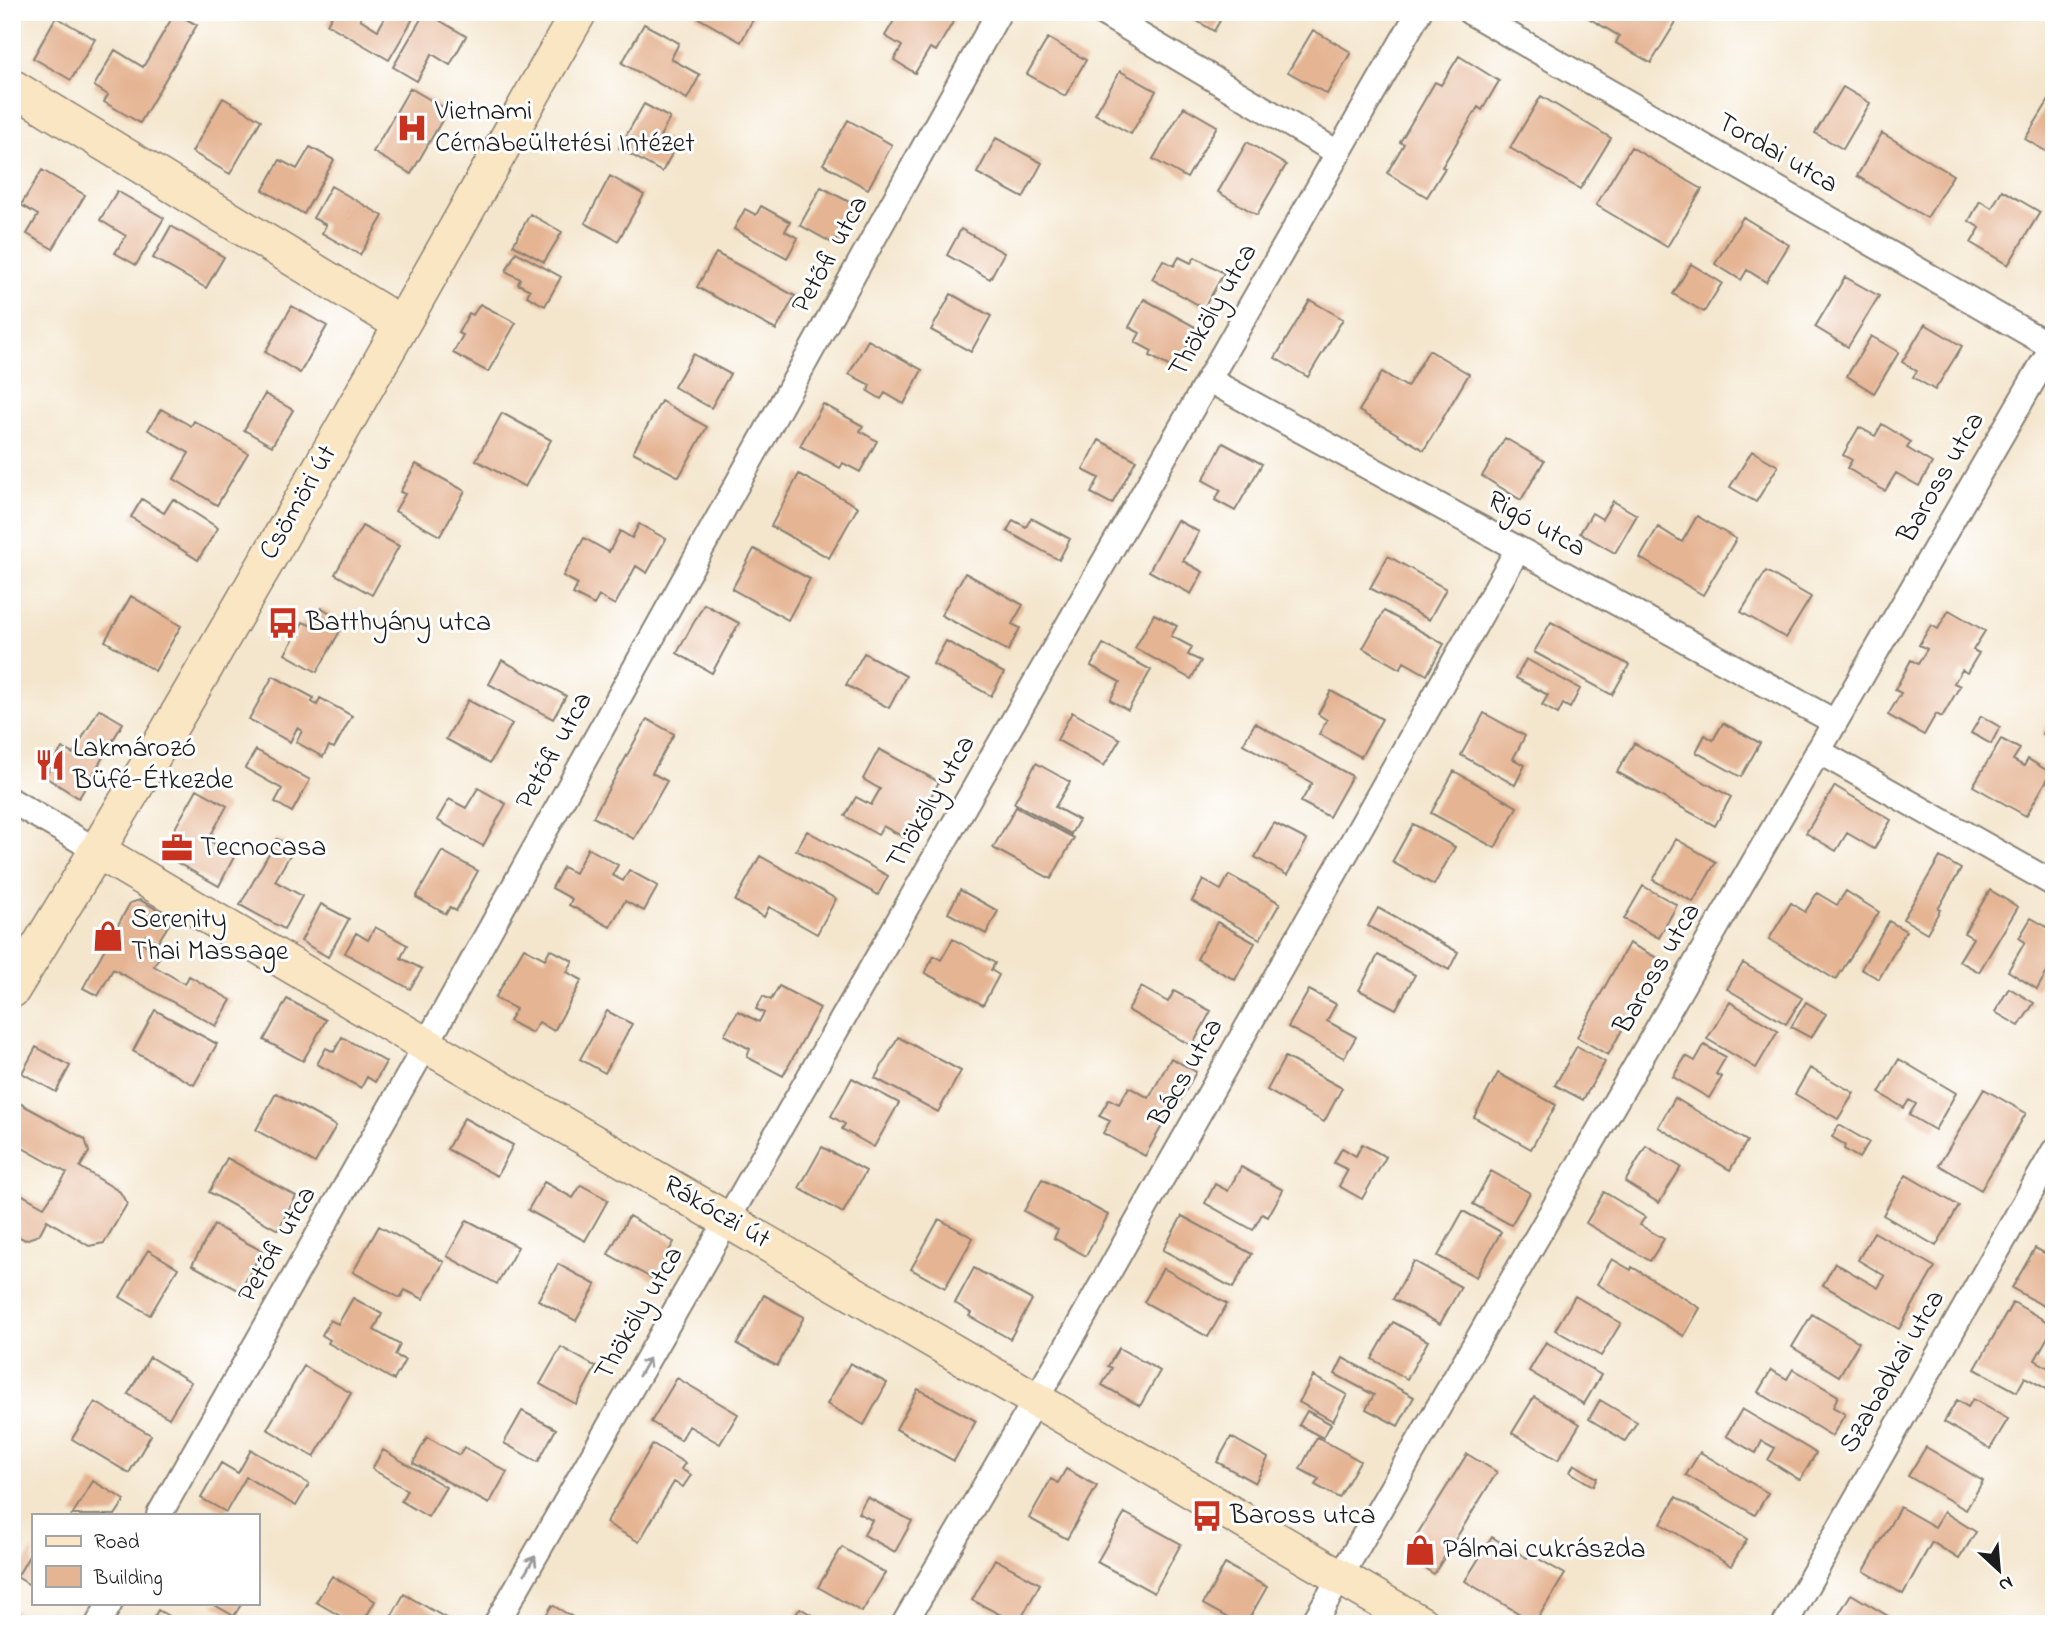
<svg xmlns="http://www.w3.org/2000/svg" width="2066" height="1636" font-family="'Indie Flower',sans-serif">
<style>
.building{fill:#e5b493}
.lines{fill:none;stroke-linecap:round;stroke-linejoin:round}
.street-casing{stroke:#888174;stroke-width:28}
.secondary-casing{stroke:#888174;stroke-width:38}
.street{stroke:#fff;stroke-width:24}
.secondary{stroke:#fbe6c3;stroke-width:35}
.oneway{stroke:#999}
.labels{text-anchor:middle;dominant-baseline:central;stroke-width:6;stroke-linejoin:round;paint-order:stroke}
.poi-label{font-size:28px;fill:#1c1c1c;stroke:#fff;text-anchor:start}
.street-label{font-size:28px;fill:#1c1c1c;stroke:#fff}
</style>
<rect width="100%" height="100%" fill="#fff"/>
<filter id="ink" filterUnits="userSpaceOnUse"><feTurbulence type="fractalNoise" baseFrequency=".0143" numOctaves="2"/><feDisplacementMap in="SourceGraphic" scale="14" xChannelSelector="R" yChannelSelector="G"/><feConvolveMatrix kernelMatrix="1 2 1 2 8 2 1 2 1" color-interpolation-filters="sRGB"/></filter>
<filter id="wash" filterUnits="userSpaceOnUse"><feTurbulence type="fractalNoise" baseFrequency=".00686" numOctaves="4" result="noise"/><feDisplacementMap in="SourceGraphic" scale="28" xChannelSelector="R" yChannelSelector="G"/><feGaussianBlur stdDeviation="1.57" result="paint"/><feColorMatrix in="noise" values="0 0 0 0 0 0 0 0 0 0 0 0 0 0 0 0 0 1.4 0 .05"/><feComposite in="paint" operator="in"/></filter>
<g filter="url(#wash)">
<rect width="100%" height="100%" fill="#f4e6cd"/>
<g id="blocks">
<path class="building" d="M334 12H364L360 19 378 30 388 12H417L389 60 327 24Z
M425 12 466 36 450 65 432 54 417 81 393 67Z
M697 12H757L741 42 695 16Z
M899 12H959L936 51 930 48 915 73 894 60 902 46 885 36Z
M1182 12H1225L1214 31Z
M1588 12H1682L1651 63 1616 43 1619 36 1585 16Z
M175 13 197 25 140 123 104 102 108 95 94 86 115 50 143 67Z
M56 17 95 39 71 80 33 58Z
M644 24 679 43 671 59 700 75 687 99 622 63Z
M1313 30 1351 52 1327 94 1288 72Z
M1048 38 1086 60 1065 96 1027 74Z
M1459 56 1499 81 1482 110 1478 107 1442 167 1445 168 1427 197 1387 173 1404 144 1400 142 1435 82 1441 85Z
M1120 71 1156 91 1131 134 1095 114Z
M1843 87 1870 103 1843 149 1815 133Z
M410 88 448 110 411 174 373 152Z
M2054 92V156L2025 139Z
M1541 96 1611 138 1580 189 1510 148Z
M223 98 261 120 230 174 192 152Z
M644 104 670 118 660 136 677 145 662 172 619 148Z
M1184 107 1217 126 1187 178 1153 159Z
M848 120 892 145 868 189 823 164Z
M1882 133 1953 175 1927 218 1857 176Z
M996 138 1042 163 1023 198 977 173Z
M1247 142 1286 165 1257 215 1218 192Z
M310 147 334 160 304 214 263 190 280 160 297 169Z
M1631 147 1702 189 1667 247 1596 205Z
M42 170 85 195 53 249 27 234 38 215 21 205Z
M610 176 644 195 618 241 585 223Z
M331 186 383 216 360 255 322 233 326 225 313 218Z
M821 187 855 205 834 244 800 225Z
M2002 190 2040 212 2008 265 1971 243 1980 228 1969 221 1980 201 1992 208Z
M117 191 164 218 136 265 115 253 126 236 100 220Z
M761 206 790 222 785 231 798 238 787 258 734 229 745 209 756 215Z
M530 214 562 232 544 262 513 245Z
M1743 217 1789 245 1766 282 1747 270 1741 280 1715 264Z
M171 226 224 257 206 288 153 258Z
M961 229 1004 253 990 279 947 255Z
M516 252 561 277 545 306 527 296 530 290 518 284 520 279 506 271Z
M716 253 795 296 776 330 697 287Z
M1179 257 1191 263 1195 257 1224 273 1204 308 1152 279 1163 260 1174 266Z
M1691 264 1722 283 1704 312 1673 294Z
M1845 277 1879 296 1848 347 1815 327Z
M951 294 991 316 971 352 931 330Z
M1144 299 1197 328 1174 369 1150 356 1152 351 1135 342 1140 333 1129 327Z
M1310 300 1343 319 1308 377 1275 358Z
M480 304 516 323 488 372 453 353 463 335 458 333 469 313 473 315Z
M292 306 327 326 300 373 265 352Z
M1925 324 1962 346 1935 390 1913 377 1917 371 1902 362Z
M1871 336 1899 352 1874 393 1847 376Z
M868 340 922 370 904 404 885 393 881 399 868 391 870 385 849 374Z
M1429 350 1469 374 1424 450 1359 411 1382 372 1407 387Z
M693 354 730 374 711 408 674 387Z
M265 394 293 410 272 446 244 430Z
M661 401 707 427 679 477 633 452Z
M823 404 863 426 860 431 877 441 860 472 843 463 840 468 800 446Z
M161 409 191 426 194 421 248 453 217 505 174 479 189 453 148 430Z
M502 413 551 440 525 487 476 460Z
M1882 424 1911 442 1907 448 1932 463 1919 486 1896 473 1885 491 1847 468 1852 460 1843 455 1859 427 1875 436Z
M1505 438 1544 461 1521 500 1482 476Z
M1099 440 1136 460 1112 504 1091 493 1099 478 1083 470Z
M1223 443 1262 464 1235 511 1215 500 1221 490 1203 480Z
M1752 451 1778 466 1756 502 1730 487Z
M416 464 465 491 440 536 395 511 405 494 400 492Z
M799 474 858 507 829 558 771 526Z
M142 499 164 513 173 499 218 528 198 560 131 517Z
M1613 501 1637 515 1615 553 1580 533 1592 513 1602 519Z
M1697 516 1736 539 1703 595 1640 558 1658 527 1682 542Z
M1031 518 1070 539 1059 560 1007 531 1013 520 1026 527Z
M1177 520 1199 532 1183 561 1203 572 1191 594 1149 571Z
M639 524 666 539 647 573 636 566 615 605 599 596 594 605 573 594 578 584 563 576 584 538 609 552 620 531 632 538Z
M362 526 399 546 372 595 335 574Z
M754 549 810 579 788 620 732 589Z
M1388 556 1446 589 1429 620 1370 588Z
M1766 571 1811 597 1786 638 1741 612Z
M965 573 1023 605 1012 624 1020 628 1008 651 941 615Z
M131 596 181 626 155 671 105 641Z
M704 604 739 623 712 673 677 653Z
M322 608 345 622 317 672 285 654 303 622 312 626Z
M1949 610 1985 631 1973 650 1979 653 1967 673 1962 670 1954 683 1960 686 1942 717 1936 714 1924 735 1888 715 1901 693 1895 690 1911 660 1918 664 1927 649 1919 645 1931 625 1938 629Z
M1384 611 1444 644 1427 675 1404 662 1400 669 1363 648Z
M1154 614 1177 626 1171 636 1192 647 1188 655 1201 661 1191 679 1135 648Z
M1551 622 1629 665 1612 695 1534 652Z
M946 641 1004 673 991 696 933 664Z
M1103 644 1151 670 1128 710 1110 700 1120 682 1091 666Z
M864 653 906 676 889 708 846 685Z
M1526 659 1580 689 1570 708 1563 704 1558 714 1542 705 1548 695 1516 678Z
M502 660 566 696 553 719 489 684Z
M273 676 314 698 312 702 317 705 320 698 352 716 334 748 329 746 323 757 296 742 302 731 297 728 290 742 249 719Z
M1331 691 1382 719 1361 757 1319 734 1327 720 1318 714Z
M468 700 512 724 490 763 446 739Z
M99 709 123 723 79 798 45 777 62 748 73 754Z
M1072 712 1120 739 1104 766 1057 740Z
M2054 712V740L2042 734Z
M1484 713 1525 736 1513 759 1525 765 1515 785 1461 755Z
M1981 716 2000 727 1991 744 1971 733Z
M647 719 674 734 652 773 667 781 634 839 593 817Z
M1255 723 1352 776 1329 817 1301 802 1312 783 1243 744Z
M1723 723 1760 743 1741 777 1696 752 1705 735 1713 740Z
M2001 739 2020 749 2013 760 2024 766 2028 759 2051 773 2026 816 1973 786Z
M1634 743 1731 797 1715 826 1617 772Z
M879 749 939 782 907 839 883 826 878 835 845 816 856 797 871 805 880 789 863 779Z
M256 750 310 780 292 812 275 802 282 789 245 768Z
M1036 763 1070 782 1055 807 1079 820 1071 834 1014 803Z
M1454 771 1517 807 1495 848 1431 813Z
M1835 786 1891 820 1874 849 1847 833 1836 851 1806 833Z
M478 788 506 804 483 846 437 820 449 799 466 808Z
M197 789 227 806 208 840 235 855 219 886 169 858 165 846Z
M1016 807 1074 838 1051 879 993 848Z
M1274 823 1307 840 1287 875 1255 857Z
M1413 824 1455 847 1434 885 1392 862Z
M807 831 888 876 878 895 796 850Z
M277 839 294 848 275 881 302 896 284 929 240 905Z
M1676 839 1716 862 1693 902 1653 880Z
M588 848 618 865 612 875 623 881 629 870 658 886 644 911 625 901 610 927 569 905 572 899 552 888 563 867 575 873Z
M442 851 478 871 456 911 450 907 446 914 416 897Z
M760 856 836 899 817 934 769 907 764 917 735 901Z
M1940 857 1961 869 1938 909 1940 910 1927 933 1903 919Z
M1229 875 1280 903 1260 939 1192 901 1203 880 1221 890Z
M1643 886 1677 905 1659 938 1624 919Z
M960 890 998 911 986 934 948 913Z
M1990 890 2018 907 1979 972 1959 961 1973 938 1964 933Z
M1846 891 1879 912 1836 980 1769 939 1791 903 1805 912 1817 893 1837 905Z
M140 900 173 918 158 942 146 935 141 942 161 954 154 966 185 984 189 976 231 1000 216 1026 113 969 98 996 83 988 130 903Z
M321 904 349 919 328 957 301 941Z
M1378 908 1458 952 1449 970 1368 926Z
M2031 918 2054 931V961L2037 989 2008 971 2025 942 2019 938Z
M1889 921 1906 931 1879 979 1861 969Z
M1217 922 1255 943 1235 980 1197 959Z
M375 927 407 945 401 958 422 969 410 989 345 953 356 933 368 940Z
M953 939 995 963 991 970 999 975 983 1005 925 973 934 956 941 960Z
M1629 943 1661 960 1608 1055 1577 1037Z
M524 948 545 959 550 949 573 961 567 972 582 980 554 1031 539 1022 532 1033 509 1021 516 1009 495 998Z
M1378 955 1415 975 1396 1009 1359 990Z
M1743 963 1802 998 1786 1024 1727 989Z
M779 986 820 1008 783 1076 747 1057 750 1049 724 1035 738 1011 759 1022 764 1013 756 1009 763 996 771 1000Z
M1141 987 1168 1002 1174 991 1211 1011 1192 1046 1128 1010Z
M2009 988 2034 1003 2019 1026 1995 1012Z
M1309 990 1336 1004 1327 1021 1356 1037 1344 1058 1288 1027Z
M287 999 326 1020 303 1061 264 1040Z
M1730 1002 1778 1031 1756 1068 1707 1039Z
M1806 1002 1826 1014 1811 1038 1791 1027Z
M155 1010 217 1044 194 1085 133 1051Z
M607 1011 632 1024 605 1073 580 1059Z
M342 1037 386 1062 375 1082 367 1077 361 1088 317 1064 326 1048 334 1052Z
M898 1037 961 1071 938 1112 875 1078Z
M1704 1045 1726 1057 1716 1074 1722 1077 1709 1098 1673 1077 1686 1056 1695 1061Z
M1577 1046 1605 1062 1583 1100 1555 1085Z
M36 1047 70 1066 56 1092 22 1073Z
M1285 1057 1342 1088 1324 1122 1267 1090Z
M1171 1058 1196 1072 1174 1112 1171 1110 1145 1156 1103 1133 1110 1121 1099 1116 1109 1099 1119 1104 1129 1087 1149 1098Z
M1899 1059 1956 1093 1935 1130 1909 1115 1916 1104 1909 1100 1904 1108 1879 1093Z
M1810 1068 1854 1093 1838 1119 1795 1094Z
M1498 1073 1556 1105 1531 1149 1474 1117Z
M852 1078 899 1103 874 1147 842 1129 845 1124 831 1116Z
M1984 1089 2026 1113 1981 1190 1939 1165Z
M276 1093 336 1126 315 1163 256 1130Z
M1675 1098 1747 1141 1730 1170 1658 1127Z
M12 1099 85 1139 89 1152 80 1167 120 1192 127 1204 104 1243 89 1246 47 1220 39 1235 25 1240 12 1233V1189L44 1207 67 1173 12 1142Z
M464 1118 513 1145 497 1176 447 1149Z
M1839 1125 1869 1142 1859 1158 1844 1149 1845 1145 1832 1137Z
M1362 1144 1386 1157 1362 1199 1339 1186 1348 1170 1334 1163 1342 1148 1356 1156Z
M1646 1146 1681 1167 1659 1203 1625 1182Z
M822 1147 866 1171 843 1213 799 1188Z
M227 1158 296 1196 278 1230 209 1192Z
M1241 1167 1283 1190 1268 1217 1262 1214 1253 1230 1205 1203 1215 1184 1228 1191Z
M1491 1171 1530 1193 1511 1225 1473 1204Z
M1906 1175 1959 1206 1936 1246 1883 1215Z
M1042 1179 1108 1215 1086 1256 1054 1238 1058 1230 1024 1211Z
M544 1182 573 1198 581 1185 608 1200 585 1241 528 1210Z
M1604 1192 1645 1217 1640 1225 1664 1239 1650 1261 1586 1223Z
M1463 1211 1501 1232 1476 1277 1438 1256Z
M629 1216 674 1242 653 1279 608 1254Z
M1182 1216 1252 1254 1233 1288 1163 1250Z
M939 1219 973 1238 945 1288 911 1269Z
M467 1220 518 1247 497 1284 447 1256Z
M214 1225 262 1251 240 1291 192 1265Z
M379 1226 444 1262 423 1299 405 1290 400 1298 353 1272Z
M1874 1232 1935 1267 1899 1329 1823 1285 1835 1263 1878 1288 1885 1276 1858 1260Z
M2035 1248 2054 1258V1312L2012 1288Z
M148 1250 178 1268 150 1315 120 1297Z
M1612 1259 1631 1270 1632 1267 1700 1308 1684 1336 1597 1284Z
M1414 1261 1461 1287 1440 1324 1393 1299Z
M558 1264 596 1285 576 1321 538 1300Z
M974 1268 1032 1300 1010 1339 969 1316 971 1313 955 1303Z
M1163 1268 1227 1304 1208 1337 1144 1302Z
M764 1295 804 1317 777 1366 737 1344Z
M1575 1296 1621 1323 1601 1356 1555 1330Z
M353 1298 382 1314 374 1330 400 1345 395 1355 405 1360 394 1380 328 1343 330 1340 322 1335 330 1320 338 1324Z
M2013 1302 2054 1326 2035 1360 2054 1371V1393L2025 1377 2017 1392 1975 1369Z
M1812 1314 1859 1342 1839 1376 1792 1347Z
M1393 1322 1428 1341 1407 1379 1372 1359Z
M1546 1342 1601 1375 1584 1404 1529 1371Z
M561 1347 596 1367 576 1404 540 1384Z
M1119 1348 1160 1371 1140 1406 1102 1385 1112 1368 1108 1366Z
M150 1357 191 1382 169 1418 128 1394Z
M1343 1358 1414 1397 1398 1426 1366 1409 1374 1395 1335 1374Z
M850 1363 887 1383 864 1425 827 1404Z
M304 1366 351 1393 314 1457 267 1429Z
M1793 1369 1838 1396 1833 1407 1845 1414 1832 1436 1758 1392 1771 1370 1787 1379Z
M1313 1376 1347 1395 1333 1421 1299 1402Z
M677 1378 738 1414 720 1444 689 1426 681 1440 651 1422Z
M918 1389 976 1421 954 1461 896 1429Z
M1534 1397 1580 1424 1558 1460 1512 1433Z
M1973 1399 2008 1419 1990 1449 1944 1422 1957 1400 1968 1407Z
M1600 1400 1637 1422 1625 1441 1589 1419Z
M95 1402 151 1435 129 1473 72 1439Z
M1742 1409 1816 1453 1800 1480 1768 1460 1775 1448 1762 1441 1756 1453 1726 1436Z
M522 1411 556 1429 538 1462 504 1443Z
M1307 1411 1331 1424 1323 1438 1299 1425Z
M427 1437 459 1455 464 1447 507 1472 489 1504 413 1463Z
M1231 1437 1268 1458 1255 1483 1217 1462Z
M1317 1437 1360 1461 1339 1498 1315 1485 1319 1479 1300 1469Z
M653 1444 685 1463 681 1469 691 1475 683 1487 674 1482 639 1542 606 1523Z
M1926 1447 1983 1481 1966 1510 1908 1476Z
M251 1450 309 1484 296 1506 246 1477 226 1512 201 1498 221 1463 238 1473Z
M383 1450 446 1487 428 1517 401 1501 407 1490 372 1469Z
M1700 1452 1768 1493 1755 1515 1686 1475Z
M1467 1454 1497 1472 1434 1574 1411 1560 1408 1549Z
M1574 1464 1597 1478 1593 1486 1570 1472Z
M1066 1469 1097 1486 1067 1539 1029 1518 1051 1479 1058 1483Z
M93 1481 125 1500 115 1515H72Z
M867 1497 912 1521 895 1552 864 1535 872 1520 858 1513Z
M1676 1497 1747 1539 1731 1566 1661 1524Z
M1900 1507 1935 1527 1944 1512 1976 1532 1959 1559 1932 1542 1903 1594 1864 1571Z
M1125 1513 1181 1544 1154 1593 1097 1562Z
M1492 1537 1527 1558 1530 1554 1565 1574 1535 1623 1465 1581Z
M842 1547 885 1573 862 1612 818 1587Z
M33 1549V1587L17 1577Z
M995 1559 1040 1584 1018 1624 972 1600Z
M1225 1564 1267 1587 1246 1624H1239L1203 1604Z
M332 1576 375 1601 362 1624H354L316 1602Z
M404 1594 451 1621 450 1624H387Z
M1851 1594 1898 1622 1897 1624H1833Z
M211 1603H242L234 1616Z
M552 1605 585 1624H541Z
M800 1608 827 1624H790Z
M12 1609 38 1624H12Z
M158 1610 183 1624H150Z"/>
</g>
</g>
<g filter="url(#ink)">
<use href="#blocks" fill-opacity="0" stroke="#888174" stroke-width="2"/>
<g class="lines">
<defs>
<path id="street" d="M1101 12 1338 153
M1470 12 2054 348
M1209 380 1835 722
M1818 751 2054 884
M12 801 98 851
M159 1515 426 1045 999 12
M98 1624 110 1603
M496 1624 1419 12
M904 1624 1063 1353 1518 549
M1313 1624 2054 344
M1785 1624 2054 1151"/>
<path id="secondary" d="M12 87 401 324
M98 851 426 1045 1421 1624
M12 990C210 670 392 340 579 12"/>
</defs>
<use href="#street" class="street-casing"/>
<use href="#secondary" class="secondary-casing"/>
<use href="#street" class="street"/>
<use href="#secondary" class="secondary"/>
</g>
<defs><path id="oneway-shaft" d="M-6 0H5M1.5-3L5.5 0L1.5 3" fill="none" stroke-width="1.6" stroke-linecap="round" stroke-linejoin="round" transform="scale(1.75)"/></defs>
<g class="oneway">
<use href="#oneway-shaft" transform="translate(644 1367) rotate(-60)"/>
<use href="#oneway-shaft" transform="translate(530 1565) rotate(-60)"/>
</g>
</g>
<defs>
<symbol id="hospital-bare" viewBox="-9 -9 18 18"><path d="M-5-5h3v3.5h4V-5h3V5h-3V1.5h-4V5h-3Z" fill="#c8321e" stroke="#fff" stroke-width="2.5" paint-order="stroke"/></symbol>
<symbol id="bus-bare" viewBox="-9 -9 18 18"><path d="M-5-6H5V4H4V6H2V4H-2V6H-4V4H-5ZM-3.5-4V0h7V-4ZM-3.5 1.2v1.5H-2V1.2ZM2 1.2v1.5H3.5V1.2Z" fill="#c8321e" stroke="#fff" stroke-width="2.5" paint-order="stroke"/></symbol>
<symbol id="restaurant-bare" viewBox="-9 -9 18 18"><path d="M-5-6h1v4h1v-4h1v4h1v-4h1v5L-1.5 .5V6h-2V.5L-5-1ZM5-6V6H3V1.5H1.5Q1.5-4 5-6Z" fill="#c8321e" stroke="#fff" stroke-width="2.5" paint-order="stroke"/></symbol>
<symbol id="office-bare" viewBox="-9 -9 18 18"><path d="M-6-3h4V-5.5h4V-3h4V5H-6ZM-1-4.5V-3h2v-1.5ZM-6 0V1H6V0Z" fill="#c8321e" stroke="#fff" stroke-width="2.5" paint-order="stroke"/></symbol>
<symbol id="shop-bare" viewBox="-9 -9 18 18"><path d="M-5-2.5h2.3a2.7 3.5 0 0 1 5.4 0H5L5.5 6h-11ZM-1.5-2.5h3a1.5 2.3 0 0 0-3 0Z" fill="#c8321e" stroke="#fff" stroke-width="2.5" paint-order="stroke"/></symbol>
</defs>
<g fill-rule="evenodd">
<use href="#hospital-bare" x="390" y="106" width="44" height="44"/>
<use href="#bus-bare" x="261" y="601" width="44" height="44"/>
<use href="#restaurant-bare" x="28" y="743" width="44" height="44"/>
<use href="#office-bare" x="155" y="826" width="44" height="44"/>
<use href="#shop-bare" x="86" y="914" width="44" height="44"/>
<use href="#bus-bare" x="1185" y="1494" width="44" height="44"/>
<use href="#shop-bare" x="1398" y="1528" width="44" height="44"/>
</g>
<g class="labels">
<g class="poi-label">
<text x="435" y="112">Vietnami<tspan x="435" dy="32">Cérnabeültetési Intézet</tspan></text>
<text x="306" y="623">Batthyány utca</text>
<text x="73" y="749">Lakmározó<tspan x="73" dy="32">Büfé-Étkezde</tspan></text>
<text x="200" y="848">Tecnocasa</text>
<text x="131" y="920">Serenity<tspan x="131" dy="32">Thai Massage</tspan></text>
<text x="1230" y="1516">Baross utca</text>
<text x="1443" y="1550">Pálmai cukrászda</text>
</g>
<g class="street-label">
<text transform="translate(1777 154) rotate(30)">Tordai utca</text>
<text transform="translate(831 255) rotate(-61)">Petőfi utca</text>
<text transform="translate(1214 311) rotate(-60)">Thököly utca</text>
<text transform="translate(1942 478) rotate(-60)">Baross utca</text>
<text transform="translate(299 503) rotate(-60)">Csömöri út</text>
<text transform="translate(1536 525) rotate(29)">Rigó utca</text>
<text transform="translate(555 751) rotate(-61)">Petőfi utca</text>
<text transform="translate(932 803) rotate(-60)">Thököly utca</text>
<text transform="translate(1658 969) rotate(-60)">Baross utca</text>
<text transform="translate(1187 1073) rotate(-60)">Bács utca</text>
<text transform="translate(716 1213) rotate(30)">Rákóczi út</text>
<text transform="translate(278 1245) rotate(-60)">Petőfi utca</text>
<text transform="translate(640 1314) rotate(-60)">Thököly utca</text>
<text transform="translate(1893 1372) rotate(-60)">Szabadkai utca</text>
</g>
</g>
<rect width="2066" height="1636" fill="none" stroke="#fff" stroke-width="42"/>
<rect x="32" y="1514" width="228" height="91" fill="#ffffff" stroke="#a4a4a4" stroke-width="2"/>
<rect x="46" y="1536" width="35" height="10" fill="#fbe6c3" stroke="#a4a4a4" stroke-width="2"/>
<text x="94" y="1548" font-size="21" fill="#1c1c1c">Road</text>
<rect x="46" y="1566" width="35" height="21" fill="#e5b493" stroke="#a4a4a4" stroke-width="2"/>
<text x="94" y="1584" font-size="21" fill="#1c1c1c">Building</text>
<g transform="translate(1999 1570) rotate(154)" stroke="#ffffff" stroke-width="5" paint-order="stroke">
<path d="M0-5L12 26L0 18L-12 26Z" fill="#1c1c1c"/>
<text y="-10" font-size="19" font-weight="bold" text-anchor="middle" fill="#1c1c1c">N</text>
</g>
</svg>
